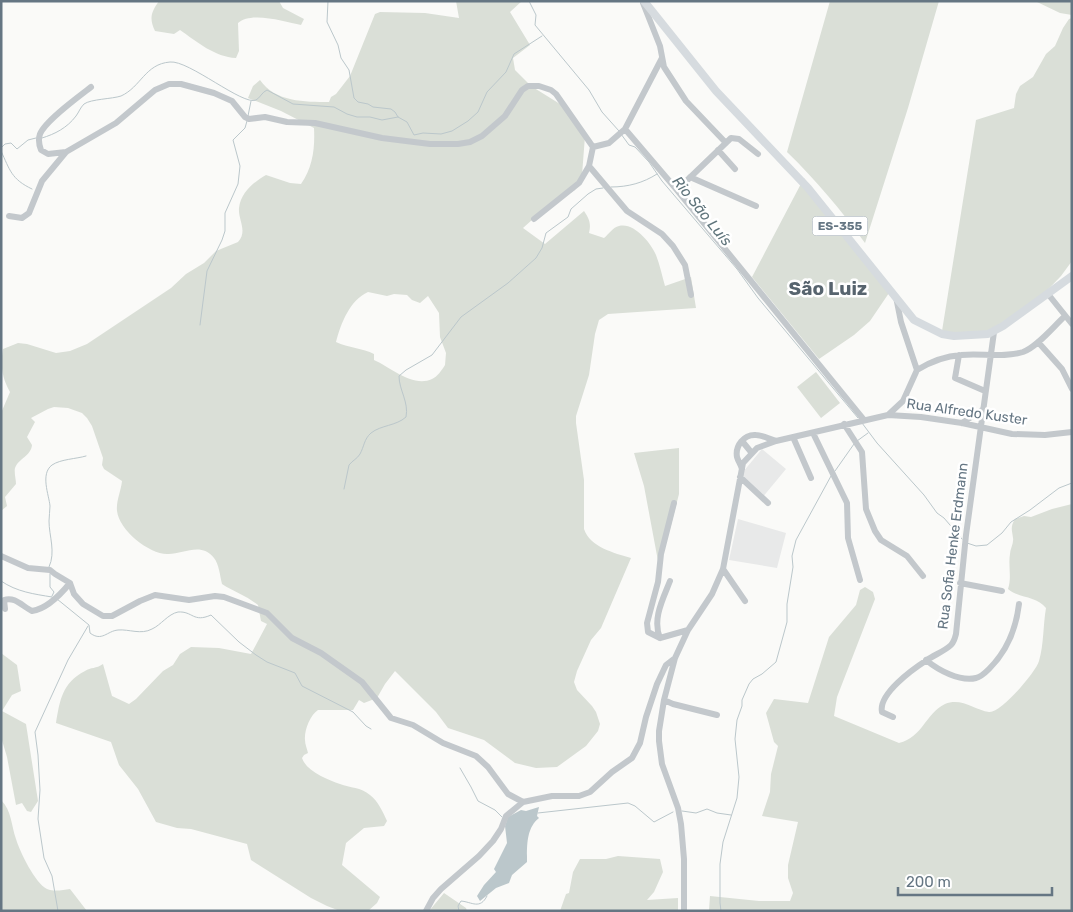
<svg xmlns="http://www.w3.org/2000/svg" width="1073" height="912" font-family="Rubik,sans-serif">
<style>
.built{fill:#e8e9e9}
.green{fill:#dadfd7;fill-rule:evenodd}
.water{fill:#bbc7cb}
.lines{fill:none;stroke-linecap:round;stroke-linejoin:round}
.stream{stroke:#bbc7cb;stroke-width:1}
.minor{stroke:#c3c8cc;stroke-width:6}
.major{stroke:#d6dbdf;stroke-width:8}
.labels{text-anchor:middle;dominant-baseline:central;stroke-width:5;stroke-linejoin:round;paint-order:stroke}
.shield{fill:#fff;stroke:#939fa8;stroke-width:1}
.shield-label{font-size:12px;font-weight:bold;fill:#657683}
.street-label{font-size:14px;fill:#657683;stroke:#fff}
.water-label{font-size:15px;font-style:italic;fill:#60757c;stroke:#fff}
.district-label{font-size:19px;font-weight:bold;fill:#57646e;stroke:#fff}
</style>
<rect width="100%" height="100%" fill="#fafaf8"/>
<path class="built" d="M762 449 786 469 762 498 738 478Z
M738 519 786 533 777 568 729 560Z"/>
<path class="green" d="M159 1H279L283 8 304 19 301 25C285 22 252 11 238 23L239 51 236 58C215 57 197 42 180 30L174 34 155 31C149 19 151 12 159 1Z
M456 1H522L510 12 530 45 513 58 515 70 531 86 560 104 585 136 582 175 575 190 543 210 523 228 545 244 584 211C590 220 591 224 589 233L604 238C609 234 613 227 619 226 634 222 651 243 656 255 660 265 662 276 665 286L691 277 696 308 608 314 599 320 595 334 589 375 576 416V423L584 480V529C590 547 614 553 631 558L601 628 591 640 577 671 574 682 577 690 592 706 596 712 600 724 598 731 586 746 557 767 536 768 515 763 484 740 448 728 436 712 395 671 385 684 377 698 364 703 359 700 353 710H318C310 715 304 731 305 740 305 744 307 749 308 753L304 755 302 758C306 771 328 780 340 784 350 788 361 787 370 795 378 801 383 812 387 821L384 826 364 828 346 843 342 865 380 897 377 903 368 911H340L327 906 311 898 251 860 247 844 191 829 177 828 156 822 138 789 119 765 111 742 56 723C60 700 62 683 85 671 91 667 96 669 103 664L112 696 129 704 136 699 163 671 173 665 180 654 191 647 219 648 251 654 267 624 261 621 258 605C247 596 234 592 222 584 220 576 219 564 214 558 201 541 182 555 167 554 149 554 119 530 117 511 116 501 121 491 122 481L104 469 102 465 103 458 92 426 87 418 82 413 68 408 54 407 48 409 31 418 35 422 27 437 32 445C31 456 19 458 15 468 14 472 16 480 16 484L5 497 7 506 1 511V413L10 392C2 378 0 365 3 349L18 343 27 344 56 353 70 351 87 344 171 288 186 274 204 263 216 251 238 242C248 231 238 220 239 208 241 192 254 182 266 175L290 183 301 184C313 167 315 148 314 128L281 111 248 98 253 86 260 80C275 102 305 102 329 102L331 97 336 94 350 76 375 14 380 12 425 13 459 18ZM368 292 387 296 394 294 407 295 412 300 420 303 428 296 439 313 440 337 446 353 445 365C442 370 437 377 432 379 413 388 390 367 374 360V354C363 348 348 348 336 342 341 323 350 300 368 292Z
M830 1H939L908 108 865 243C841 210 816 180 787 152Z
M1035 1H1072V15L1060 13Z
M1072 18V261L1061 276 1039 299 1006 324 975 335 942 331 976 120 1014 108 1016 94 1020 86 1033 77 1046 54 1055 46 1063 28 1069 19Z
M804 178 847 232 889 293 870 321 854 335 819 359 752 277Z
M816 372 840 403 821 418 797 387Z
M679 448V494L670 529 658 561 644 486 634 453Z
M1072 504V911H709L710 896 759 901H790L793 893 788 878V865L798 822 762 816 770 792 771 774 778 746 774 742 766 713 774 699 808 703 829 637 856 605 860 590 865 587 873 592 875 599 837 697 834 716 899 743C923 737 925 714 945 704 961 697 975 710 989 712 1000 714 1036 672 1039 661 1044 644 1043 625 1046 608 1037 596 1018 598 1008 589 1012 577 1008 566 1010 554 1010 549 1014 543 1013 538 1012 530 1010 527 1015 519L1024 516 1031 517 1052 509Z
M1 653 17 665 21 691 12 695 2 711 26 724 38 801 31 812 27 811 22 803 16 805 7 757 1 737Z
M1 800C12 811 11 825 16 839 20 852 35 883 47 889 54 892 63 890 70 889L87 911H1Z
M618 856 660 859 663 872 654 892 647 900 678 898V911H560L566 894 569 893 573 872 580 859H606Z
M444 893 466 908 467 911H429Z"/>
<path class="water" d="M539 807 537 816 539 818C526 828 527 847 527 862L512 875 509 883 496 888 480 901 477 896 484 885 496 872 494 869 507 843 505 826 508 817 521 810 526 811Z"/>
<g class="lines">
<path class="stream" d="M328 1 327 22 338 45 341 58 349 70 354 98 358 102 368 104 373 107 391 109 395 112 398 117 407 122 414 135 423 133 441 134 452 131 468 121 478 112 487 92 506 72 514 54 542 36
M529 1 536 15 535 25 589 90 602 112 619 131
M248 116 251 101
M621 134 629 145 635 147 649 162 662 181 737 269 758 298 858 418
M42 138C55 134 67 128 76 116 79 112 80 108 84 104 91 99 112 99 121 96 141 87 145 64 170 62 189 60 243 106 256 100 260 98 262 92 267 90L293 104 334 107 347 114 357 117H370L382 120 398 117
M1 148 5 144 11 143 17 149 28 140 36 138
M1 151C10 170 11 179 32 189
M611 187C628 187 643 183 657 174
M200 325 207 271 222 240 225 231V213L238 184 240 166 233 140 245 128 247 121
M862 423 877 443 924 495 937 513 944 518 962 539
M857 441 868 433
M835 471 854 444
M344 489 349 465C353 460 357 459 360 454 364 447 364 439 371 433 381 425 396 426 406 417 409 402 399 390 399 376L406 370 432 355 461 317 508 283 536 258 542 248 546 233 568 217 571 209 588 194 596 189 603 188
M967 543 976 546 987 545 1002 533 1011 522 1030 510 1059 488 1072 483
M49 567C56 552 49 536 49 521 49 516 50 511 50 506 49 495 40 474 52 465 61 459 76 459 86 456
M50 574V587L54 592 52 596
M1 581C17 592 34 594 52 597
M57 599 89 625 90 633C102 642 107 631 118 630 129 629 141 635 152 629 161 625 168 614 178 612 193 611 193 623 211 615L239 642 256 655 267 662 295 673 302 686 353 712 366 726 371 729
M460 768 471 787 478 801 495 810 502 817
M682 811 696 813 707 809 717 813 731 815
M538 813 628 803 635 806 654 822 673 812
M58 911 52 876 44 858 38 819 40 790 38 755 35 732 68 660 88 626
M459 911 458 906 461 901C472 902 480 910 487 896
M721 911 720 903V864L723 842 737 798 739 777 735 739 737 720 742 706V700L749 684 753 679 762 674 776 662 787 622V604L793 567 792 556 796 540 831 476"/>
<path class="minor" d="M643 3 660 46 664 67 686 101 726 143
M625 129 677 190 864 420
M718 150 735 169
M66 152 48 154 41 150C39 145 38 140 40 134 45 121 78 97 91 87
M589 166 627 211 662 234 673 246 685 265 691 295
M690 177 756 206
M677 190 731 138 739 139 758 154
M9 216 22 218 29 213 42 181 66 152 116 123 155 90 169 84H181L214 93 232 101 245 117 249 119 265 117 287 122 315 123 382 138 430 144H458L470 142 482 136 505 116 522 90 528 86H539L551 90 556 94 593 147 609 143 625 129 662 58
M534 219 579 183 589 166 593 147
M1048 294 1072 324
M1038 342 1062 369 1072 389
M959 355 955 378 985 391
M917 370C930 362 946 356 961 355 982 353 1003 358 1023 352 1037 347 1054 326 1065 316
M888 415 921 417 962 423 1012 434 1045 435 1072 432
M962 423 982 410
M844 424 862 452 866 509 875 531 881 540 907 556 923 576
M813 433 847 503 848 538 860 580
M793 437 811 478
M742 441 751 452
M742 469C741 465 738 461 737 457 735 446 744 434 756 435 762 435 769 439 776 441
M740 477 768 503
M1 556 28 568 50 570 55 574 70 583 74 594 83 604 103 616H112L140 601 155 595 189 600 215 596 224 597 267 613 292 638 321 653 362 682 391 718 413 725 443 743 476 756 488 767 508 794 523 802 552 796H579L590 792 612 772 632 758 640 743 646 717 657 684 666 665 675 658
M723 569 745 601
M670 581C663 599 652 619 660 638L688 630
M960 583 1002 591
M5 609 4 600C15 596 23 607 32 611 46 609 61 594 70 583
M660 638 648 632 647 623 658 582 661 554 674 503
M926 660C938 670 960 682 976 678 981 677 985 673 989 669 1007 651 1016 630 1019 604
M664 700 673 704 717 715
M893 717 882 712C878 694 913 669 927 660 934 655 945 651 951 645 954 642 955 638 956 634L966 535 994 332
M426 911 433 898 441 889 479 856 493 841 501 829 506 816 523 802
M684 911V859L681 824 678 808 662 764 659 741V731L664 700 675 658 688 630 712 594 723 569 743 463 757 448 776 441 888 415 903 401 917 370 901 322 896 297"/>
<path class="major" d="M644 1 716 91 808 188 914 320 942 334 954 336 988 334 1003 326 1072 276"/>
</g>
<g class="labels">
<rect class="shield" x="812.5" y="216.5" width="55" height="19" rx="4"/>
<g class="shield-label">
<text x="840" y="226">ES-355</text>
</g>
<g class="street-label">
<text transform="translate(967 412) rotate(8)">Rua Alfredo Kuster</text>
<text transform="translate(953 546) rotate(-83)">Rua Sofia Henke Erdmann</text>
</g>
<g class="water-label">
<text transform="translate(702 211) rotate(51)">Rio São Luís</text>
</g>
<g class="district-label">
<text x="828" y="288">São Luiz</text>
</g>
</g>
<rect width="1073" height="912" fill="none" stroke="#657683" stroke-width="5"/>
<path d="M898 887v8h154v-8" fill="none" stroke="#657683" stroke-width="2.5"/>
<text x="906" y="887" font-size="15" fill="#657683" stroke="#ffffff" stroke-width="4" paint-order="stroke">200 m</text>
</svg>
